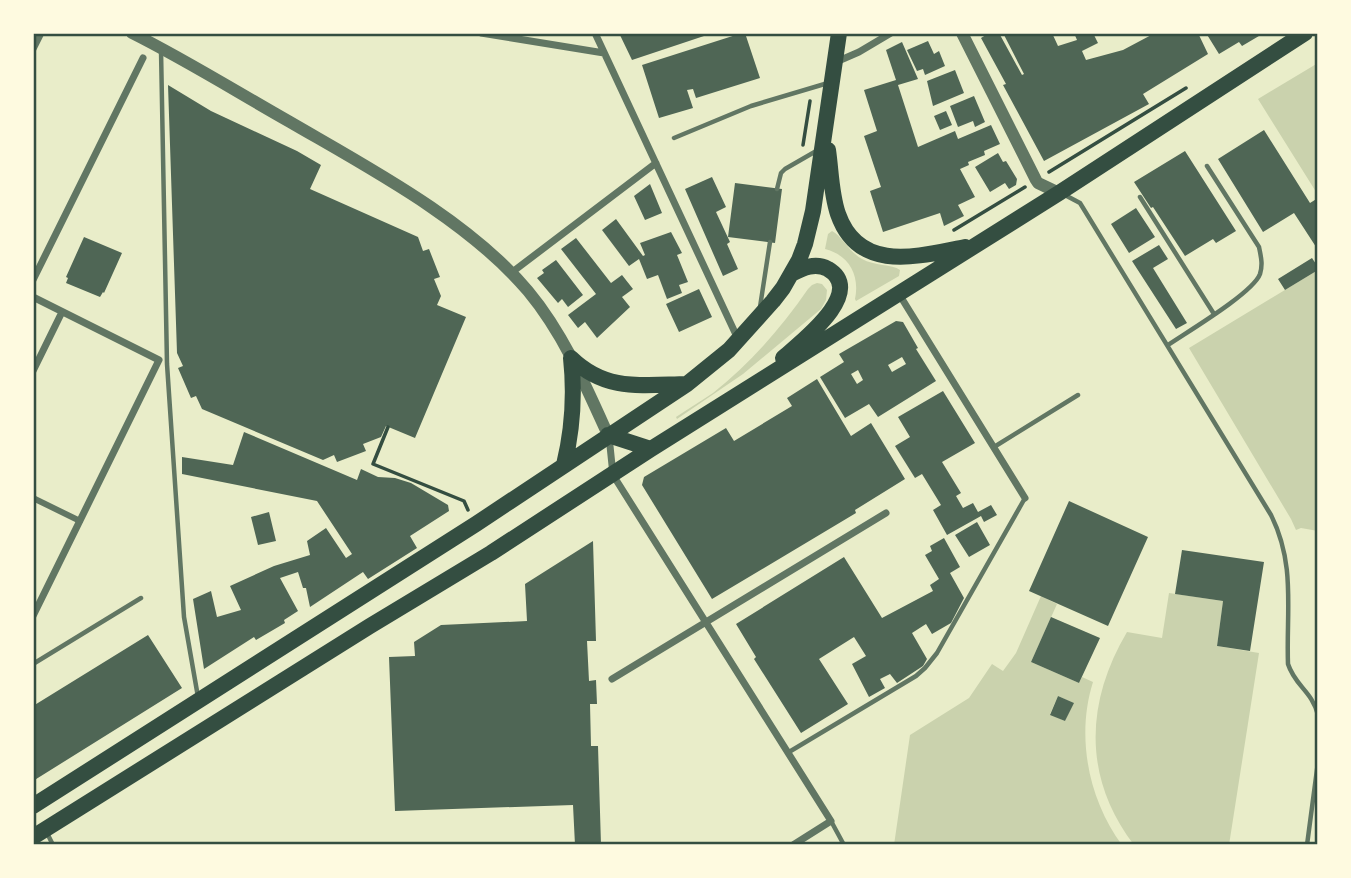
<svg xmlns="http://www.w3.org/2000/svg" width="1351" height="878" font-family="Overpass,sans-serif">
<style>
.green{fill:#cad2ad;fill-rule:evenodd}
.building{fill:#4f6655;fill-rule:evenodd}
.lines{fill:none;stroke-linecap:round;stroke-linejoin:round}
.path{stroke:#344e41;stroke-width:3.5}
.service{stroke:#617663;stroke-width:4.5}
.pedestrian{stroke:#617663;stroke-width:6}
.minor{stroke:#617663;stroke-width:7}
.tertiary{stroke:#617663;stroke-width:12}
.primary{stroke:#344e41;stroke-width:16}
.neatline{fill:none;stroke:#344e41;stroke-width:2.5}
</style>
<rect width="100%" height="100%" fill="#e9edc9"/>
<path class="green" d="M1318 63V195L1258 99Z
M832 231C842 236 848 251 862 259 874 266 892 264 900 270L899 276 856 301 855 299C860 275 849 255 825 249L828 234Z
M1318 270V531L1301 528 1296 530 1291 519 1189 348Z
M817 283 822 284 827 290 826 300 821 309 743 374 677 419 676 417C688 409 701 401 713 393 750 364 781 328 808 289L812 285Z
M1169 593 1223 601 1217 646 1259 653 1229 845H1134C1083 778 1085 703 1127 632L1162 638Z
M1041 596 1057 604 1031 662 1079 683 1082 677 1093 682C1076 736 1088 799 1122 845H894L910 735 969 698 992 664 1003 671 1016 653ZM1058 696 1073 703 1065 721 1050 714Z"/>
<path class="building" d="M619 33H709L710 34 632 60Z
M742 33H745L760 78 696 98 693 89 687 90 693 108 659 118 642 65Z
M989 33H999L1022 75 1024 74 1003 33H1052L1058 46 1077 40 1074 33H1093L1098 43 1082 51 1086 60 1123 50 1155 33H1198L1208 54 1143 94 1149 104 1044 161 1003 85 1006 84 981 38Z
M1206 33H1264L1242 46 1239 42 1219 54Z
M928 41 934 54 939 51 945 66 925 75 923 69 917 71 907 50Z
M902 42 918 79 898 85 918 147 955 131 958 139 991 125 1000 144 984 151 985 155 968 162 969 165 960 169 975 197 958 205 964 216 944 226 940 213 883 232 870 191 881 187 864 136 877 131 864 90 896 80 886 50Z
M955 70 964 93 933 106 927 81Z
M168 85 211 111 297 151 321 165 310 189 418 237 423 251 429 249 440 277 434 279 441 296 437 305 466 317 415 438 386 426 381 437 363 444 366 451 337 462 334 455 323 460 202 409 196 396 191 398 178 368 183 366 177 353Z
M974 96 985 122 975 127 973 121 958 127 950 106Z
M946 111 952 125 940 130 934 116Z
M1264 130 1310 203 1318 198V250L1294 213 1263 232 1218 159Z
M1185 151 1236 231 1216 243 1213 239 1185 256 1153 207 1151 208 1134 182Z
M998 153 1003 162 1006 161 1017 179 1016 185 1009 189 1005 183 990 192 975 167Z
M712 177 726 207 716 212 730 242 727 244 738 269 723 276 685 189Z
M735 183 782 189 775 243 728 237Z
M650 184 662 213 645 220 634 196Z
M1136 208 1155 237 1129 253 1111 224Z
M616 219 643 256 645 255 640 243 671 232 682 253 677 255 688 282 679 285 682 293 667 299 658 275 647 279 639 259 629 266 602 230Z
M84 237 122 253 104 293 103 292 100 297 66 283 68 278 66 277Z
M576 238 611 283 622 275 633 289 622 297 630 307 597 338 585 322 578 328 568 315 596 294 561 249Z
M1159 245 1168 259 1153 268 1187 323 1176 329 1132 261Z
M1312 258 1318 267V270L1285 290 1278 279Z
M556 260 583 295 568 307 562 299 558 303 537 278 544 273 542 270Z
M699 289 712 317 679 332 666 304Z
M896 321 903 322 918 348 916 349 936 381 878 417 869 404 845 418 820 377 844 362 839 354ZM902 357 906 364 892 372 888 365ZM858 370 863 380 857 384 851 374Z
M817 379 851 436 871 423 905 479 855 510 856 513 712 599 642 485 644 477 726 428 734 441 792 406 787 398Z
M943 391 975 443 942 462 961 493 956 496 963 508 973 503 978 512 991 505 997 515 984 522 981 516 947 535 933 510 941 505 922 474 915 478 895 446 910 437 898 417Z
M244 432 357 480 361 469 378 477 395 478 411 483 448 505 449 511 410 536 417 548 368 579 363 572 310 607 306 588H303L298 572 280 578 298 611 284 620 285 623 256 640 254 637 204 669 193 599 211 591 217 617 241 610 230 586 274 566 310 555 307 541 326 528 346 558 352 554 317 501 182 474V457L233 465Z
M1069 501 1148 537 1108 626 1029 591Z
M269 512 276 541 258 545 251 517Z
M977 522 990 545 969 557 955 535Z
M944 538 960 567 950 573 964 598 951 623 932 634 926 624 912 633 927 659 923 666 897 683 890 674 880 679 885 688 869 697 852 664 866 656 854 637 819 659 848 704 801 733 754 659 756 657 736 624 844 557 882 618 933 591 930 585 939 579 925 555 932 551 930 546Z
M593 541 596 641H587L589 681 596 680 597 704H590L591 746H598L601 845H575L573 805 395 811 389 657 415 656 414 642 441 625 527 621 525 584Z
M1182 550 1264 562 1250 651 1217 646 1223 601 1175 594Z
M1051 617 1100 638 1079 683 1031 662Z
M148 635 182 688 33 781V706Z
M1058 696 1074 703 1065 721 1050 715Z"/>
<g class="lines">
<path class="path" d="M803 145 810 101
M1049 172 1186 88
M954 230 1025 187
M388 427 373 464 464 501 468 510"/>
<path class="service" d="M161 50 167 364 184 617 198 697
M674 138 751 106 828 83
M777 189 781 173 785 169 818 150
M1063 194 1080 203 1271 515C1296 565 1286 611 1288 664 1295 686 1312 691 1318 715
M1140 197 1214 314
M760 307 770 242
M1168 345C1187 332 1253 293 1260 274 1263 264 1261 257 1259 247L1207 166
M994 447 1078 395
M33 664 141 598
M789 752 916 676 925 668 937 653 1025 498
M831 821 844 845
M47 833 53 845
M1307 845 1318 762"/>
<path class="pedestrian" d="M33 498 80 521"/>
<path class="minor" d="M481 33 604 53
M595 33 738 339
M33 49 41 33
M836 62 859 52 891 33
M511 273 656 163
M33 280 143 58
M899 294 1025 498
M33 297 159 360 33 616
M33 371 62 312
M609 436 613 475 831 821 793 845
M612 679 886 513"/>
<path class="tertiary" d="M132 33C186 60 237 92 290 122 369 168 468 220 528 291 563 333 586 386 608 435
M962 33 1036 180 1038 183 1059 193"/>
<path class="primary" d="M828 150C831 170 831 194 838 214 859 274 919 256 965 247
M571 358C606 392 642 385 687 384
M783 358C801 342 867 292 828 269 815 262 803 268 791 274
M608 435 651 449
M564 465C573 428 575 395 571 358
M33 806 476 524 687 384 729 350 773 301 783 288 799 260 805 244 813 211 839 33
M33 837 370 626 491 553 651 449 1059 193 1305 33"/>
</g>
<rect width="1351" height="878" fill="none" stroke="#fefae0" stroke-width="70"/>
<rect x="35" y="35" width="1281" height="808" class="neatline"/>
</svg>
